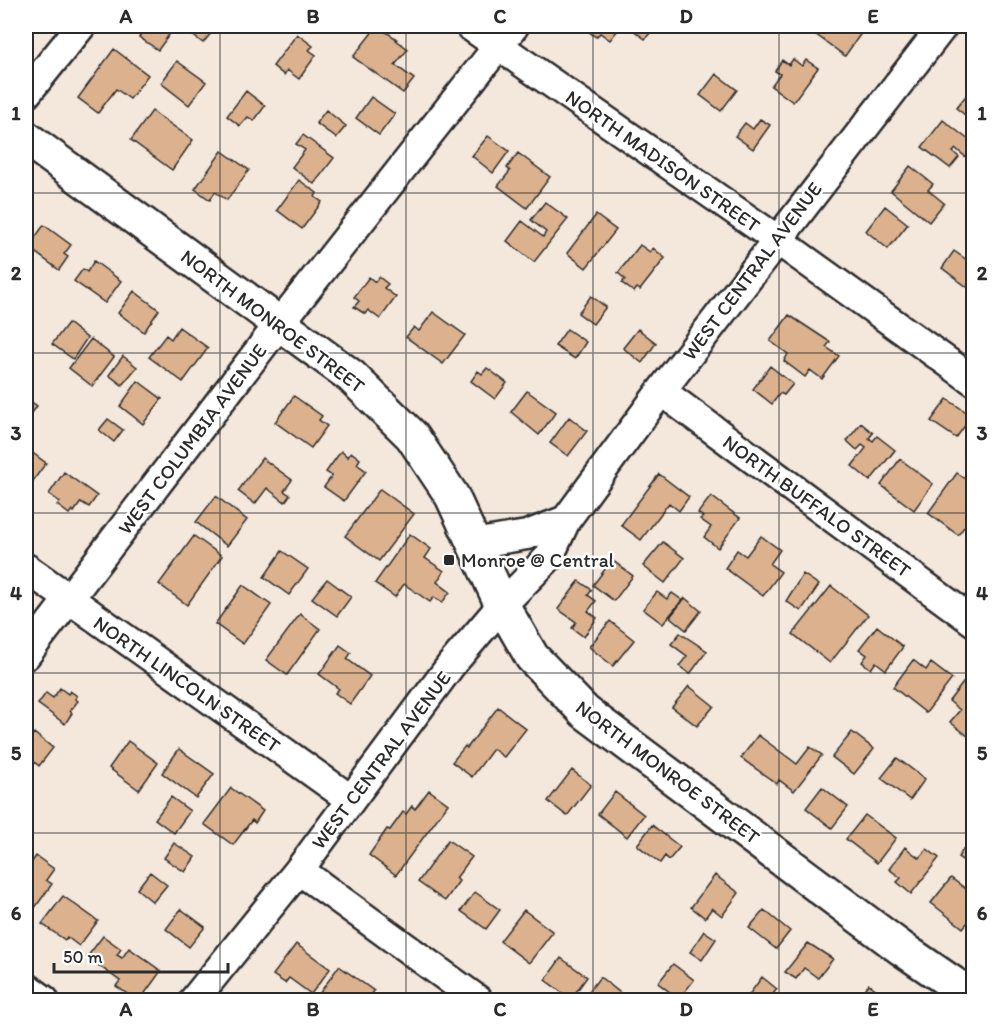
<svg xmlns="http://www.w3.org/2000/svg" width="999" height="1026" font-family="Itim,sans-serif">
<style>
.building{fill:#dcb18d;stroke:#2b2b2b;stroke-width:1.5}
.lines{fill:none;stroke-linecap:round;stroke-linejoin:round}
.minor-casing{stroke:#2b2b2b;stroke-width:33}
.secondary-casing{stroke:#2b2b2b;stroke-width:38}
.minor{stroke:#fff;stroke-width:28}
.secondary{stroke:#fff;stroke-width:33}
.grid{fill:none;stroke:#2b2b2b;stroke-width:1.5;stroke-opacity:0.55}
.poi-dot{fill:#2b2b2b;stroke:#fff;stroke-width:2}
.labels{text-anchor:middle;dominant-baseline:central;stroke-width:5;stroke-linejoin:round;paint-order:stroke}
.street-label{font-size:20px;fill:#2b2b2b;stroke:#fff}
.poi-label{font-size:20px;fill:#2b2b2b;stroke:#fff;text-anchor:start}
.neatline{fill:none;stroke:#2b2b2b;stroke-width:2}
.grid-label{font-size:20px;text-anchor:middle;font-weight:bold;fill:#2b2b2b}
</style>
<rect width="100%" height="100%" fill="#f4e8dd"/>
<filter id="ink" filterUnits="userSpaceOnUse"><feTurbulence type="fractalNoise" baseFrequency=".0167" numOctaves="2"/><feDisplacementMap in="SourceGraphic" scale="12" xChannelSelector="R" yChannelSelector="G"/><feConvolveMatrix kernelMatrix="1 2 1 2 8 2 1 2 1" color-interpolation-filters="sRGB"/></filter>
<g filter="url(#ink)">
<path class="building" d="M146 26H154L169 35 158 50 139 37Z
M180 26H217L203 43Z
M377 26 397 39 396 40 408 49 395 65 414 79 403 93 353 57Z
M588 26H621L610 40 600 33 596 37 585 29Z
M630 26H656L645 39 629 27Z
M814 26H854L862 32 845 56 811 31Z
M297 34 313 46 309 50 316 55 299 79 287 70 284 75 273 66Z
M114 49 148 75 130 99 116 89 98 113 78 98Z
M793 59 802 66 806 60 818 68 793 102 771 86 780 74 775 71 782 60 789 65Z
M177 61 206 82 189 105 161 83Z
M716 74 737 90 721 111 700 95Z
M974 86V122L956 108Z
M246 91 265 106 254 121 248 117 240 126 227 116Z
M371 97 395 114 379 135 356 118Z
M326 110 346 126 336 138 316 123Z
M152 111 193 140 172 170 131 140Z
M760 119 770 125 753 149 735 136 745 123 753 129Z
M943 120 974 144V150L967 158 956 149 953 152 959 157 950 168 922 147Z
M303 135 334 158 314 184 292 167 305 150 296 144Z
M488 136 509 151 493 173 472 156Z
M222 151 249 170 227 200 215 192 210 200 195 189Z
M518 153 550 177 527 208 498 186 510 171 507 168Z
M910 166 933 184 928 190 944 203 929 222 891 191Z
M299 180 317 193 315 197 322 202 302 229 277 210Z
M545 202 568 219 534 262 507 241 522 221 543 237 546 232 531 220Z
M885 206 908 224 888 249 866 231Z
M26 213 31 217 26 225Z
M596 215 616 230 586 268 567 253Z
M44 225 71 245 64 254 68 257 59 270 28 247Z
M640 245 650 252 653 248 665 258 640 290 637 288 634 292 622 283 625 279 618 273Z
M954 251 974 265V278L967 287 942 268Z
M94 261 121 281 105 303 74 281 83 269 87 272Z
M369 277 375 282 379 277 388 284 384 288 396 297 380 319 368 310 365 314 354 307 359 301 354 297Z
M134 291 159 310 144 332 118 313Z
M591 296 606 307 593 324 578 313Z
M433 312 465 335 443 364 406 337 414 327 419 331Z
M789 315 830 342 826 347 839 356 822 379 810 370 805 377 784 361 788 354 770 341Z
M68 323 87 338 73 359 52 344Z
M179 327 208 348 183 382 149 357 166 335 171 339Z
M567 329 586 342 575 359 555 346Z
M638 329 656 343 642 363 623 348Z
M91 339 114 357 92 386 69 368Z
M123 356 137 367 122 385 109 375Z
M770 366 793 384 784 395 780 393 772 404 753 389Z
M487 368 507 383 495 399 471 381 478 371 482 374Z
M138 381 162 399 143 424 120 406Z
M527 391 556 412 539 435 511 412Z
M294 396 322 416 319 420 327 426 311 448 275 422Z
M26 398 37 406 26 422Z
M947 399 972 416 956 438 931 421Z
M569 417 587 431 568 456 550 443Z
M108 419 123 430 114 442 99 430Z
M861 423 873 433 869 438 873 441 877 436 895 450 870 481 852 466 866 448 862 445 857 450 847 441Z
M26 448 46 463 30 485 26 481Z
M341 451 348 457 351 452 360 459 357 464 366 471 344 501 324 487 332 476 326 472Z
M262 458 292 480 284 491 290 495 285 502 267 488 255 504 238 491Z
M900 459 933 484 914 510 881 485Z
M64 472 97 496 89 507 81 502 74 512 72 510 69 514 57 505 60 502 49 494Z
M957 473 974 485V514L958 535 928 513Z
M659 474 689 497 679 511 669 503 641 540 621 525Z
M380 489 414 514 379 561 345 536Z
M216 496 247 520 227 546 196 522Z
M711 496 740 518 718 548 704 537 711 527 700 519 703 517 698 513Z
M410 534 431 549 425 558 444 571 437 582 450 592 442 603 434 597 430 602 404 584 395 597 375 583Z
M194 536 222 556 187 605 159 584Z
M761 536 780 550 770 564 781 572 763 596 725 568 737 550 746 556Z
M663 542 684 558 665 583 643 566Z
M282 551 308 569 289 595 264 577Z
M612 560 633 576 614 601 593 585Z
M803 574 819 585 801 611 786 601Z
M327 579 351 597 337 616 312 598Z
M579 581 592 590 588 595 596 601 588 611 597 618 584 637 572 628 576 622 558 609Z
M243 585 271 605 243 644 215 624Z
M831 586 868 615 830 663 793 634Z
M657 592 667 599 672 593 682 600 663 624 643 609Z
M685 598 701 611 686 630 670 617Z
M300 614 320 629 287 675 266 660Z
M610 621 634 640 613 666 589 647Z
M877 626 903 647 886 670 876 662 871 669 862 662 867 655 859 649Z
M680 633 707 651 690 674 679 666 687 656 671 644Z
M340 645 351 653 347 659 370 676 350 704 335 693 339 689 319 674Z
M913 660 926 670 931 663 952 679 926 713 893 687Z
M966 679 974 685 973 740 950 722 960 710 949 701Z
M689 686 714 706 697 726 672 707Z
M60 688 68 694 70 691 77 696 75 699 78 701 70 711 72 713 65 724 38 704 46 693 53 698Z
M498 707 526 729 504 757 493 749 472 777 452 762 465 746 467 748Z
M852 732 874 749 854 774 832 757Z
M34 733 53 748 39 766 26 755V743Z
M758 735 797 764 810 747 822 755 794 791 779 780 777 784 741 758Z
M128 741 158 763 139 790 109 768Z
M179 749 214 774 196 798 162 773Z
M897 758 925 779 910 800 881 778Z
M572 770 591 785 567 816 548 801Z
M822 787 848 807 832 828 806 808Z
M231 788 263 811 255 823 252 820 233 845 204 824Z
M429 790 448 804 396 875 369 855 387 829 390 830 403 812 406 814 412 806 415 809Z
M615 792 644 815 627 837 598 814Z
M171 797 190 811 174 833 155 819Z
M865 815 896 838 877 863 846 839Z
M652 825 680 847 669 860 665 856 660 863 637 845Z
M974 834V868L958 857Z
M448 840 472 857 456 878 459 881 445 901 418 882Z
M174 843 195 857 185 872 164 858Z
M905 847 919 858 927 849 939 858 911 894 897 882 901 878 889 869Z
M36 856 54 869 46 880 52 884 27 919 26 870Z
M150 872 167 885 153 902 137 889Z
M715 875 739 893 722 916 712 908 705 918 691 907Z
M951 878 974 895V915L963 928 931 903Z
M475 892 500 910 486 929 461 911Z
M63 896 98 921 79 946 67 937 65 940 42 924Z
M181 909 205 927 189 947 166 929Z
M524 910 553 932 529 963 500 941Z
M764 910 790 931 776 949 749 928Z
M704 931 716 939 702 960 690 952Z
M103 936 121 949 117 955 122 958 129 948 161 971 140 1000H136L116 986 120 981 87 957Z
M808 943 833 959 818 978 804 968 796 979 785 972Z
M296 944 330 969 311 994 289 978 285 983 273 975Z
M561 958 587 977 571 999 545 980Z
M673 964 694 980 679 999 658 983Z
M339 966 374 991 368 1000H328L319 994Z
M600 977 624 996 621 1000H582Z
M762 977 777 989 768 1000H754L748 996Z
M869 984 890 1000H857Z"/>
<g class="lines">
<defs>
<path id="minor" d="M470 26 776 239 974 381
M26 94 81 26
M661 391 974 622
M473 544 527 535 566 520
M26 568 350 799
M26 655 280 323 514 26
M299 870 478 1000
M26 987 44 1000
M194 1000 299 870 451 665 502 605 549 557 566 520 661 391 943 26"/>
<path id="secondary" d="M26 138 351 376 412 436 452 496 502 605 532 657 585 712 901 948 974 998"/>
</defs>
<use href="#minor" class="minor-casing"/>
<use href="#secondary" class="secondary-casing"/>
<use href="#minor" class="minor"/>
<use href="#secondary" class="secondary"/>
</g>
</g>
<path class="grid" d="M220 26V1000M406 26V1000M593 26V1000M779 26V1000M26 193H974M26 353H974M26 513H974M26 673H974M26 833H974"/>
<rect class="poi-dot" x="443" y="554" width="12" height="12" rx="3"/>
<g class="labels">
<g class="street-label">
<text transform="translate(663 161) rotate(35)">NORTH MADISON STREET</text>
<text transform="translate(752 271) rotate(-53)">WEST CENTRAL AVENUE</text>
<text transform="translate(273 321) rotate(37)">NORTH MONROE STREET</text>
<text transform="translate(192 439) rotate(-53)">WEST COLUMBIA AVENUE</text>
<text transform="translate(817 506) rotate(36)">NORTH BUFFALO STREET</text>
<text transform="translate(187 684) rotate(35)">NORTH LINCOLN STREET</text>
<text transform="translate(381 760) rotate(-53)">WEST CENTRAL AVENUE</text>
<text transform="translate(668 772) rotate(37)">NORTH MONROE STREET</text>
</g>
<g class="poi-label">
<text x="461" y="560">Monroe @ Central</text>
</g>
</g>
<rect width="999" height="1026" fill="none" stroke="#fff" stroke-width="66"/>
<path d="M54 963v9h174v-9" fill="none" stroke="#2b2b2b" stroke-width="3"/>
<text x="63" y="963" font-size="18" fill="#2b2b2b" stroke="#ffffff" stroke-width="4.5" paint-order="stroke">50 m</text>
<rect x="33" y="33" width="933" height="960" class="neatline"/>
<g class="grid-label">
<text x="126" y="23">A</text>
<text x="313" y="23">B</text>
<text x="500" y="23">C</text>
<text x="686" y="23">D</text>
<text x="873" y="23">E</text>
<text x="16" y="120">1</text>
<text x="982" y="120">1</text>
<text x="16" y="280">2</text>
<text x="982" y="280">2</text>
<text x="16" y="440">3</text>
<text x="982" y="440">3</text>
<text x="16" y="600">4</text>
<text x="982" y="600">4</text>
<text x="16" y="760">5</text>
<text x="982" y="760">5</text>
<text x="16" y="920">6</text>
<text x="982" y="920">6</text>
<text x="126" y="1016">A</text>
<text x="313" y="1016">B</text>
<text x="500" y="1016">C</text>
<text x="686" y="1016">D</text>
<text x="873" y="1016">E</text>
</g>
</svg>
